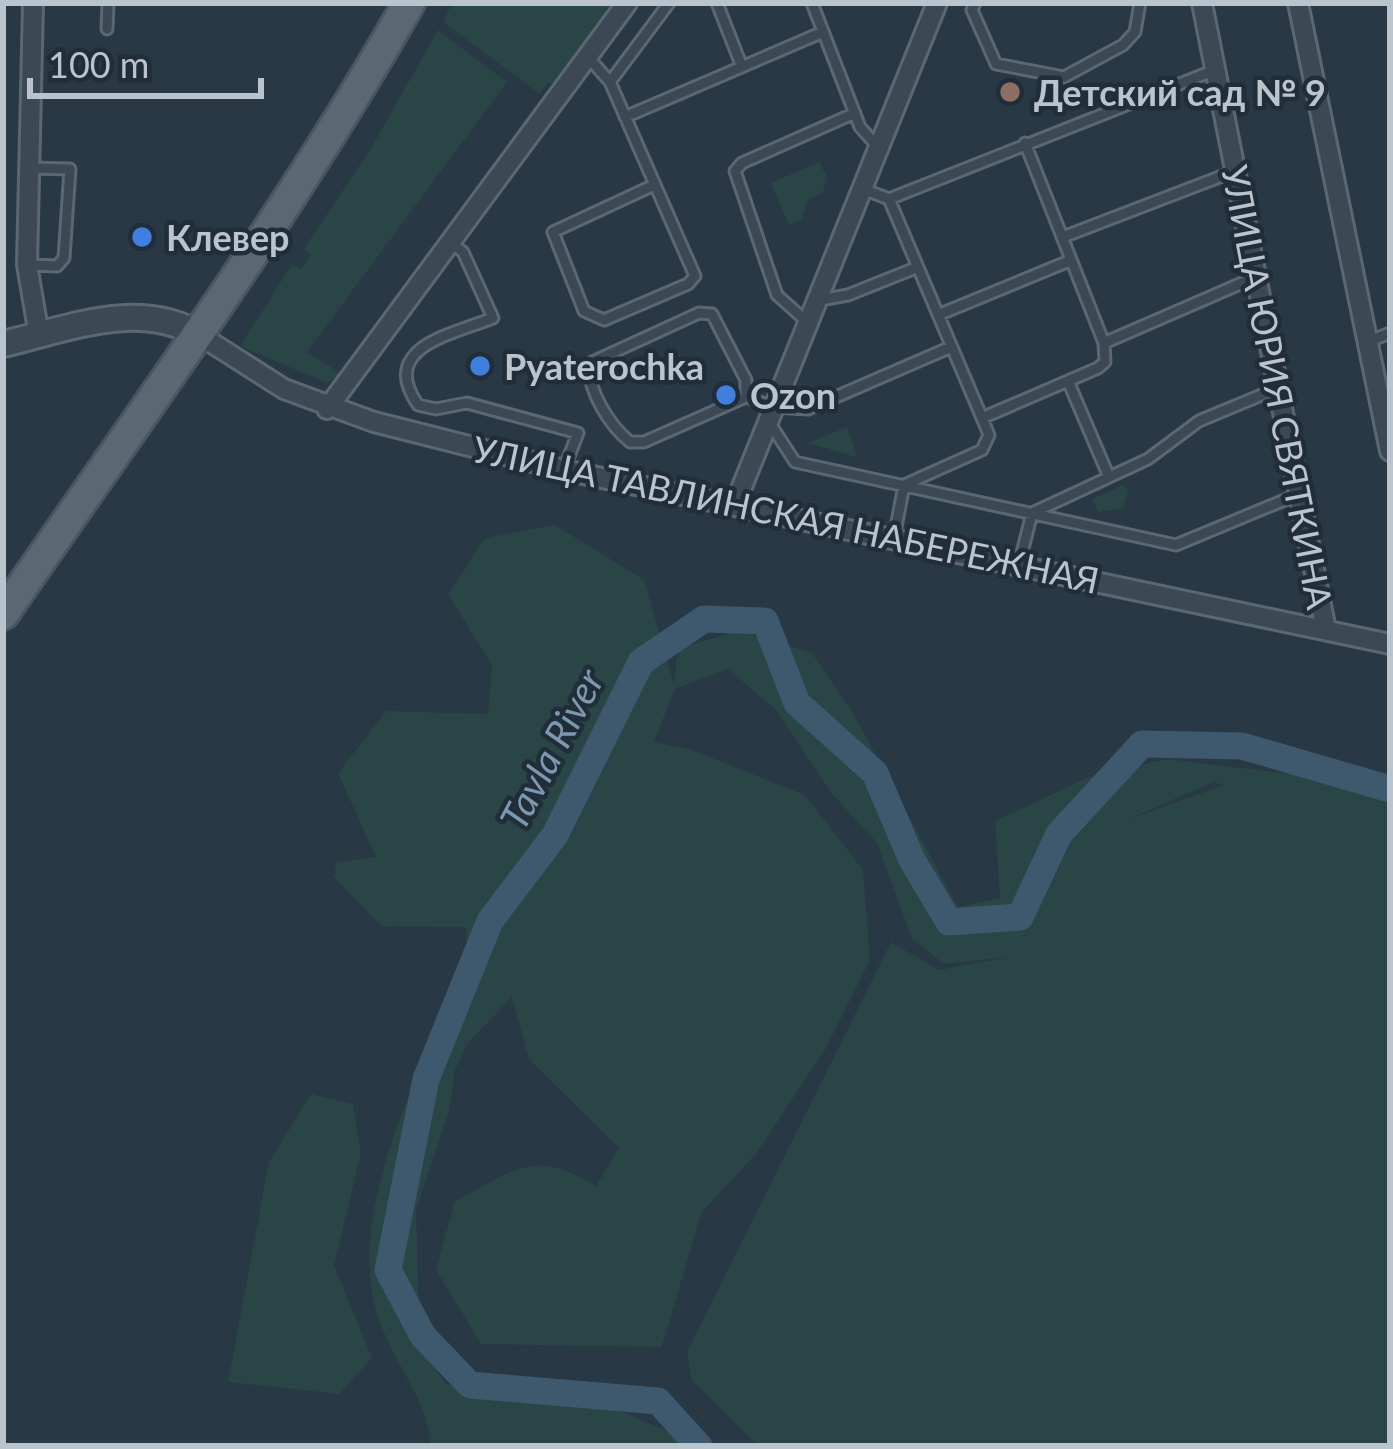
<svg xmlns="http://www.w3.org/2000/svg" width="1393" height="1449" font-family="Lato,sans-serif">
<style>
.green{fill:#2a4545;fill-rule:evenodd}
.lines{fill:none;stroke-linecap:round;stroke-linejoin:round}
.river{stroke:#3e586d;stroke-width:27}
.service-casing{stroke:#5b6771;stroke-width:15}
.minor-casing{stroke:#5b6771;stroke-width:24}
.tertiary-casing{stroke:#5b6771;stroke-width:30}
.primary-casing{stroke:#495560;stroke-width:36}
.service{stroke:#3c4954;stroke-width:9}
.minor{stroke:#3c4954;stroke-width:18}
.tertiary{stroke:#3c4954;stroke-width:24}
.primary{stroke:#5b6873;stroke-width:30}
.education-dot{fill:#8d6e63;stroke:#212e39;stroke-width:4.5}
.shop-dot{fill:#3f7fe0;stroke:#212e39;stroke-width:4.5}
.labels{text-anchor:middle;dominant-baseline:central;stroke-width:9;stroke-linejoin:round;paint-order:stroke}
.poi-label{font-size:36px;font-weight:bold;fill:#bac4cd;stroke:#212e39;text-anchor:start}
.street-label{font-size:36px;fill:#bac4cd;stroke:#212e39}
.water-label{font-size:39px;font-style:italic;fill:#7b98af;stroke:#212e39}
</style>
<rect width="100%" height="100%" fill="#283844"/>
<path class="green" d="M452 3H615L554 85 548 82 540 94 443 22Z
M438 30 507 82 307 352 342 374 327 383 240 346 292 264 301 269 311 255 304 249 370 150Z
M819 162 827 177 823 193 808 200 801 220 789 225 771 183Z
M847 427 857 457 808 443Z
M1124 485 1128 493 1123 508 1098 512 1092 499Z
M555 525 644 580 674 684 678 648 739 631 812 653 853 713 958 907 1000 898 995 821 1087 778 1167 759 1390 786V1446H758L691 1379 687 1352 891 942 939 970 1009 957 944 964 912 939 877 843 833 795 775 709 728 669 675 689 654 742 692 750 805 795 863 870 870 960 826 1048 756 1154 701 1213 662 1347 481 1344 436 1270 455 1201C513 1170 535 1148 596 1186L619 1148 529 1059 512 997 467 1044 455 1070 449 1110 416 1210 420 1345 445 1383 501 1399 611 1407 702 1446H431C429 1399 385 1353 374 1303 353 1203 412 1094 446 1004L467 1003 466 927 381 926 334 877 336 862 376 857 338 773 386 711 488 714 492 666 448 594 485 538ZM1214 782 1224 785 1129 819Z
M311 1094 353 1104 361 1153 334 1265 372 1358 339 1394 228 1382 269 1162Z"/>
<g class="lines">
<path class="river" d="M699 1446 658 1401 470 1385 423 1336 388 1270 426 1079 490 921 555 835 641 662 704 619 765 621 797 703 875 773 912 860 949 922 1020 917 1059 834 1142 744 1242 746 1390 789"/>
<defs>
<path id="service" d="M717 3 742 67
M812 3 860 127 877 146
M975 3 972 10 996 64 1064 77 1123 45 1135 32 1140 3
M107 29 108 3
M588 57 610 82 695 276 688 284 604 320 584 311 553 232 654 185
M610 82 669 3
M625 117 823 32
M1025 143 1104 343 1256 277
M863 189 889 199 1215 70
M889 199 982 418 1098 368 1105 362 1104 343
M1063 237 1235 171
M450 242 463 252 493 318C451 335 378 347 418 405L436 409 467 403 578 433 564 469
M29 265 57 266 64 258 70 169 29 168
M820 300 848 295 918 267
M938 315 1069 261
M806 321 777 295 735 171 742 163 855 113
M1367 342 1390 333
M1068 381 1109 477
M746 397 644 442H630C610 426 586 389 590 363L699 313 712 314 746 380V397L774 407 808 409 951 347
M769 422 795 462 1176 545 1299 494
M894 538 904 485 982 450 989 435 982 418
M1019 565 1032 513 1148 459 1199 421 1278 388"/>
<path id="minor" d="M33 3 27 265 39 335
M1202 3 1326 630
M1298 3 1390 451
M201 336 284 389 374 422 564 470 1390 644
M327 409 627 3
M735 504 937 3"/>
<path id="tertiary" d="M3 344C69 329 139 298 201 336"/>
<path id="primary" d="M3 614C142 412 287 217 409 3"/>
</defs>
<use href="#service" class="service-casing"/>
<use href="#minor" class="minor-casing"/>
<use href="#tertiary" class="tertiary-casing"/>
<use href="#primary" class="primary-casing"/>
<use href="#service" class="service"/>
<use href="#minor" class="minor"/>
<use href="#tertiary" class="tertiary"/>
<use href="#primary" class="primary"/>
</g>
<circle class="education-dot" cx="1010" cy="92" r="12"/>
<g class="shop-dot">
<circle cx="142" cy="237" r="12"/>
<circle cx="480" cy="366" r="12"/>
<circle cx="726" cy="395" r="12"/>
</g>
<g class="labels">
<g class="poi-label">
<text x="1034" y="92">Детский сад № 9</text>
<text x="166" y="237">Клевер</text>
<text x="504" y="366">Pyaterochka</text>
<text x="750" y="395">Ozon</text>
</g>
<g class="street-label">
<text transform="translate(1278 387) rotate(79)">УЛИЦА ЮРИЯ СВЯТКИНА</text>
<text transform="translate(786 514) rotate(12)">УЛИЦА ТАВЛИНСКАЯ НАБЕРЕЖНАЯ</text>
</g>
<g class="water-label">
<text transform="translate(551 749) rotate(-62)">Tavla River</text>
</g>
</g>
<rect width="1393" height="1449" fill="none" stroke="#bac4cd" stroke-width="12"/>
<path d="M30 78v18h231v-18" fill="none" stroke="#bac4cd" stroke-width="6"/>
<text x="48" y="78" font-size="36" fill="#bac4cd" stroke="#212e39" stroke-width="9" paint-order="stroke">100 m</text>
</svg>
